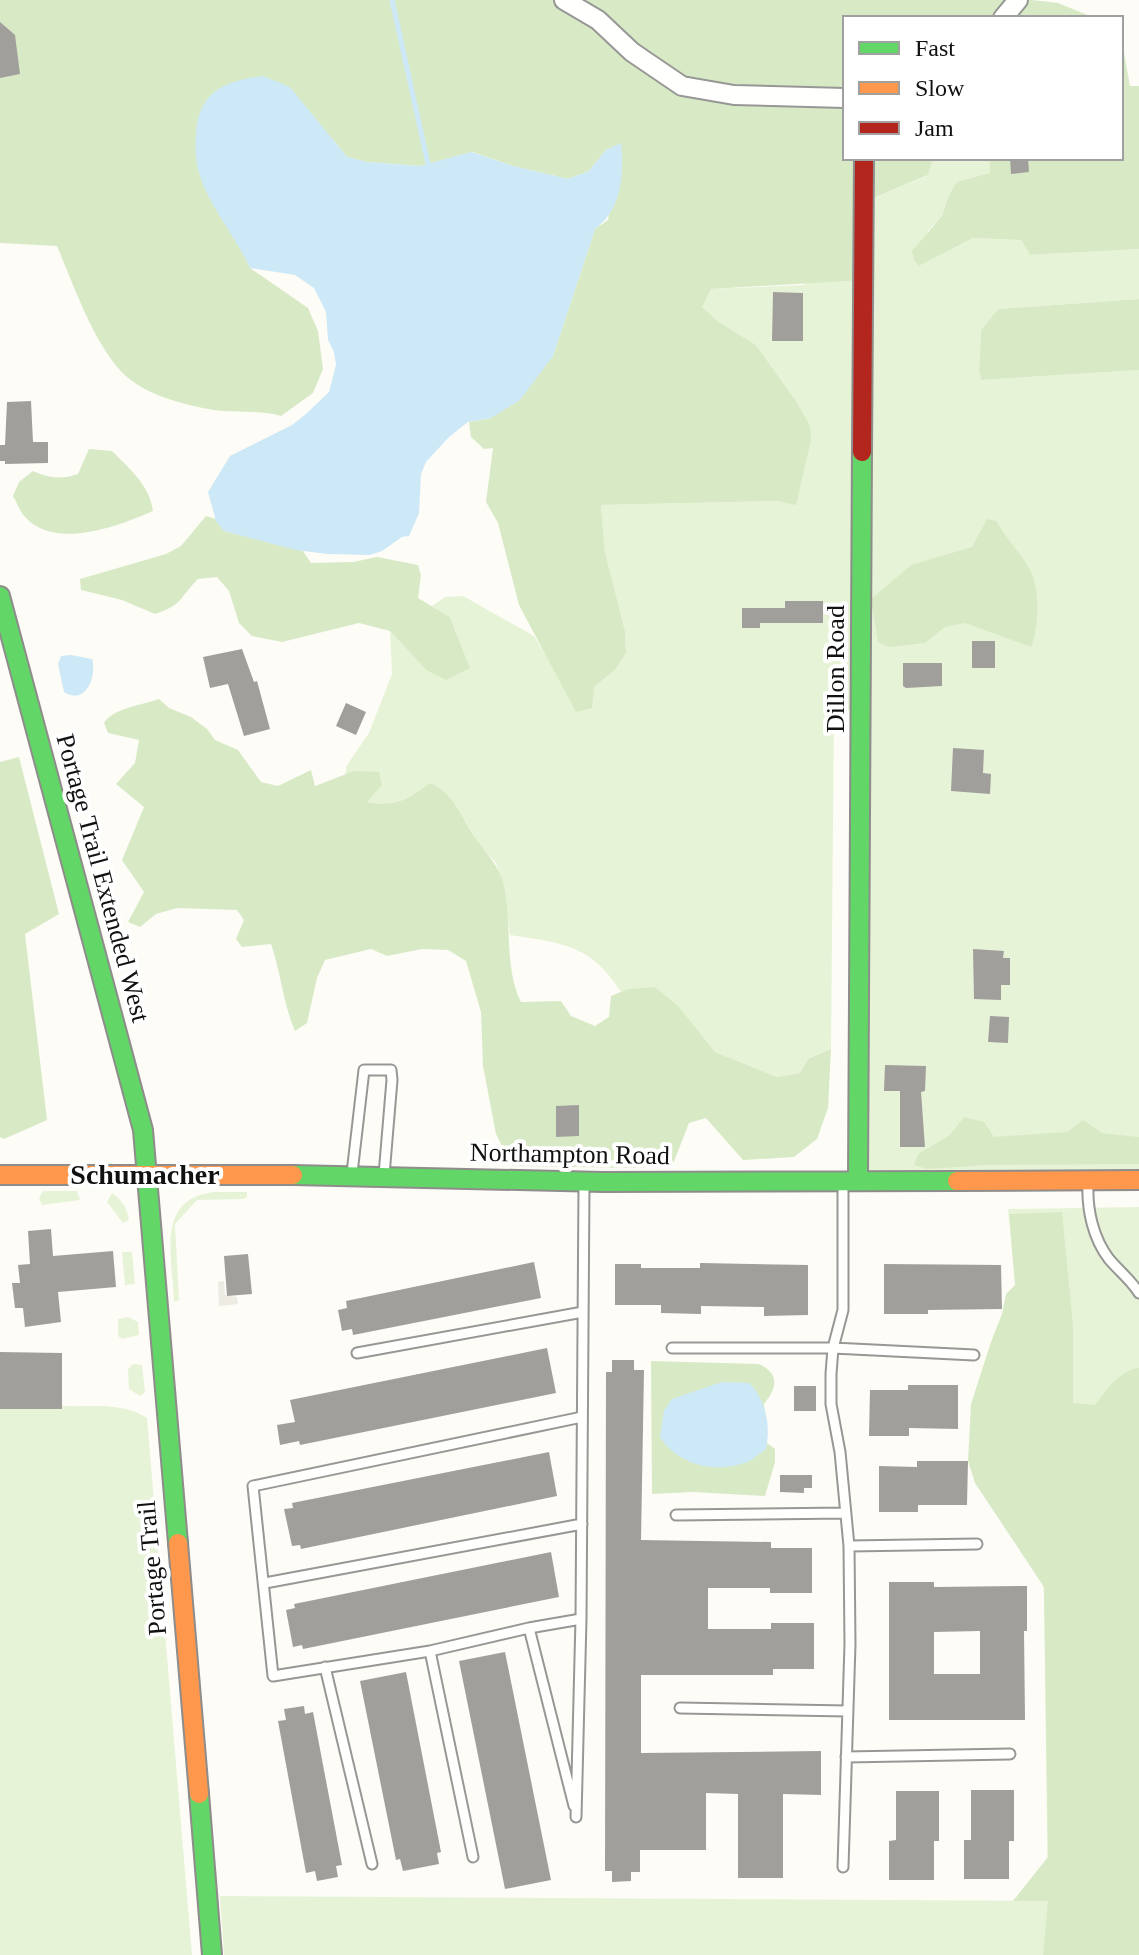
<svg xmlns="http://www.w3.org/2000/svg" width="1139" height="1955" font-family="Georgia,serif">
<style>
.green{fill:#e7f3d7}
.forest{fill:#d8eac5}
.plaza{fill:#edebe2}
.water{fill:#cde8f7}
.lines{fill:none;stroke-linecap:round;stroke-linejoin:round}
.stream{stroke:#cde8f7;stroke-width:5}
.building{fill:#a19f9c;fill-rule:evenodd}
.lane-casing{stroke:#979795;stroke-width:13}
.street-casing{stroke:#979795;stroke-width:22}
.fast-casing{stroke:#8e8d8b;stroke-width:22}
.slow-casing{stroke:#8e8d8b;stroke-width:22}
.jam-casing{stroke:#8e8d8b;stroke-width:22}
.lane{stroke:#fffffe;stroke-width:9}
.street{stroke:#fffffe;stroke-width:18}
.fast{stroke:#63d668;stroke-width:18}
.slow{stroke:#ff974d;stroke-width:18}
.jam{stroke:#b3261e;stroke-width:18}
.labels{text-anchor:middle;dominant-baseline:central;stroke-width:8;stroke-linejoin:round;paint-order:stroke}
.street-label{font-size:26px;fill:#111;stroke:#fff}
.neighbourhood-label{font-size:28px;font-weight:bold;fill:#111;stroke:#fff}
</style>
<rect width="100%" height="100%" fill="#fdfcf7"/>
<path class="green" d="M933 158H989L990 173 949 195 942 216 928 231 919 266 973 238 1021 240 1030 255 1139 249V299L998 309 981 330 979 371 981 380 1139 370V1180L858 1179 861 710 834 711 831 1049 808 1059 800 1073 777 1077 715 1052 697 1033 628 989 621 992C591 944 561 943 510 935L503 884 496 863 478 843 458 809 430 783C406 800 396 807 367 802L345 775 347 765 369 733 392 674 390 631 426 670 470 668 450 617 432 606 445 597 463 596 534 636 563 683 576 712 594 687 615 670 626 653 625 631 605 552 601 505 777 501 796 504V401L756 345 719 322 701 306 711 289 804 285 864 202 927 176Z
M43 1191H77L80 1200 42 1205 39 1198Z
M215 1192H247V1197L244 1199 197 1200 175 1224 179 1300 174 1302C173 1259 154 1198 215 1192Z
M112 1193C122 1200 127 1207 129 1220L123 1223 107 1202Z
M1139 1207V1955H224L220 1896 1048 1901 1044 1595 1038 1506 1008 1209Z
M122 1252H132L135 1284 125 1285Z
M128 1317 138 1322 139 1335 122 1339 118 1336V1319Z
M133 1364 142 1365 145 1392 140 1396 129 1389 128 1369Z
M62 1406C90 1407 123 1402 147 1418L192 1955H0V1409Z"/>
<path class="forest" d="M0 0H1032L1058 3 1095 18H845V158H933L928 175 864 202 863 280 711 289 702 307 719 322 756 345 796 401 810 426 811 440 796 505 777 501 601 505 605 552 625 631 626 653 615 670 594 687 592 708 576 712 519 605 498 523 486 502 493 448 484 449 471 437 469 422 491 418 553 356 595 229 608 220 621 144 606 150 589 171 568 179 513 166 472 152 420 166 367 162 347 157 334 141 213 202 239 244 250 268 308 308 318 331 323 369 313 393 281 416C257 409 233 414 208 409 182 404 148 395 127 377 96 350 73 284 57 246L0 243Z
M1121 36 1130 86H1139V249L1030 255 1021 240 973 238 919 266 914 260 912 251 942 216 949 195 957 182 990 173 989 158H1121Z
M1139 299V370L981 380 979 371 981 330 998 309Z
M89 449 112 451C130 469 150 486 153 511 119 526 56 550 26 518 20 512 17 503 13 496L19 482 33 471C49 478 61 480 78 474Z
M206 516 216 519 224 531 303 551 311 563 353 562 377 557 418 565 421 575 418 598 450 617 470 668 446 680 426 670 390 631 359 623 282 642 252 636 239 623 229 591 217 577 198 579C179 598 183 605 155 614L122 600 81 590 80 579 166 554 181 546Z
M987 519 996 521C1021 562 1040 564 1037 617 1036 627 1035 639 1031 647L965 623 945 627 925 643 889 647 878 642 871 599 911 565 972 547Z
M159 699 169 708 191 717 207 729 215 740 238 750 261 782 278 786 311 770 315 786 354 771 379 772 382 785 367 802C397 807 406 800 430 783 450 791 458 809 469 828 480 848 499 862 504 886 512 923 504 967 521 1002L561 1001 571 1016 595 1026 609 1017 611 996 628 989 655 987 679 1007 715 1052 777 1077 800 1073 808 1059 831 1049 828 1108 817 1139 794 1157 743 1160 706 1118 689 1123 673 1164 638 1168 512 1166 496 1134 483 1066 481 1012 466 961 448 950 422 949 387 956 371 949 325 960 317 978 307 1023 295 1031C283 1003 281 973 271 944L242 947 236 939 244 920 237 910 177 908 156 914 140 927 128 922 144 892 122 860 144 807 116 784 135 763 139 740 108 733 104 723C113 708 142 705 159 699Z
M19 757 59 914 25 934 47 1120 4 1139 0 1137V762Z
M964 1117 984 1122 994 1137 1067 1132 1083 1120 1102 1133 1139 1137V1164L988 1165 927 1169 914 1165 918 1154 950 1135Z
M1062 1212 1073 1325V1403L1095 1405C1106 1391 1119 1370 1139 1368V1955H1043L1048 1901H1013L1048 1857 1044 1587 975 1483 968 1461 971 1404 991 1342 1002 1314 1006 1294 1015 1285 1009 1214Z
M651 1361 759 1364C780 1374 777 1388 764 1404L767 1443 775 1449V1462L765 1496 693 1492 652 1494Z"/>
<path class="plaza" d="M224 1281 225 1295 237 1297 238 1304 219 1306 218 1282Z"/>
<path class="water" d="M263 76 290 87 347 157 367 162 420 166 471 152 513 166 568 179 589 171 606 150 621 143C624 174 622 210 595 229L553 356 520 400 491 418 468 422 449 437 426 462 421 474 419 513 409 536 402 537 382 551 370 555 327 554 296 550 224 531 216 521 208 492 230 456 292 425 307 413 329 392 336 365 334 352 328 340 326 312 314 288 295 275 250 268C236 237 211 209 200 176 195 162 195 148 196 133 199 91 225 81 263 76Z
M71 655 92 659C97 676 86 706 64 692L58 664 61 656Z
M722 1382 749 1383C766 1399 771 1426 766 1449 759 1454 752 1461 744 1463 714 1474 677 1464 660 1437L664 1411 672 1399Z"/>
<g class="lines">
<path class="stream" d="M392 0 428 164"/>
</g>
<path class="building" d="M0 22 15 35 20 74 0 78Z
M1010 158H1028L1029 172 1011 174Z
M773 292 803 293V341H772Z
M31 401 33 442H48V463L5 464V461H0V445H5L7 402Z
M785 601H823V623H760V628H742V608H785Z
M972 641H995V668H972Z
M242 649 254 682 257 681 270 729 244 736 228 684 210 688 203 657Z
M903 663H942V686L906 688 903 686Z
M346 703 366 712 356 735 336 726Z
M953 748 984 750 983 773 991 774 990 794 951 791Z
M973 949 1004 951 1003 958H1010V985H1001V1000L974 999Z
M990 1016 1009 1017 1008 1043 988 1042Z
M885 1065 926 1066 925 1091 921 1092 925 1147H900V1091H884Z
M579 1105V1136L556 1137V1106Z
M51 1229 53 1256 113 1251 116 1287 58 1292 61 1322 25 1327 23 1308H15L12 1283H20L18 1265 30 1264 28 1231Z
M248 1254 252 1294 227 1296 224 1256Z
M534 1262 541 1298 353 1335 352 1329 342 1331 338 1310 347 1308 346 1301Z
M700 1263 808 1265V1315L764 1316V1307L701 1306V1314L661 1313V1305H615V1264H641V1268H700Z
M884 1264 1001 1265 1002 1309 928 1310V1314H884Z
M547 1348 556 1393 300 1445 299 1441 280 1445 277 1425 295 1422 290 1400Z
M0 1352 62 1353V1409H0Z
M612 1360H634V1370H644L641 1540 771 1542V1548H812V1593H770V1588H708V1629H771V1623H814V1669H773V1675H641V1753L821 1751V1795L783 1794V1878H738V1794L706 1793V1850H640V1872H631V1881L612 1882V1871H605L606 1372H612Z
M908 1385H958V1429L909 1428V1436H869L870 1390H908Z
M794 1386H816V1411H794Z
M549 1452 557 1496 301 1549 300 1545 292 1546 284 1509 293 1508 292 1503Z
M917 1461H968L967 1505H918V1512H879V1466L917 1467Z
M780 1475H812V1488H804V1493L780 1492Z
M551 1552 559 1597 303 1649 302 1645 293 1647 286 1610 295 1608 294 1604Z
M889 1582H934V1587L1027 1586V1631H1024L1025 1720H889ZM980 1631V1674H934V1632Z
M505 1652 551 1880 505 1889 459 1661Z
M406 1672 441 1852 437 1853 439 1864 403 1871 400 1859 396 1860 360 1681Z
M304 1706 305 1714 313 1712 342 1865 336 1866 338 1877 317 1881 315 1871 306 1873 278 1721 286 1720 284 1709Z
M971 1790H1014V1841H1009V1879H964V1840H971Z
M896 1791H939V1841H934V1880H889V1841L896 1840Z"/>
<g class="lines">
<defs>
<path id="lane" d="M352 1173 364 1070H391L392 1080 384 1175
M1088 1185C1087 1210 1093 1238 1109 1259 1119 1271 1131 1280 1139 1293
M672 1348H833L974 1355
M357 1353 583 1312
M676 1515 845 1513
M849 1546 977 1544
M265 1583 582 1524
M529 1628 430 1651 273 1676 253 1486 582 1417
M430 1651 473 1857
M325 1667 372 1864
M680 1708 848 1711
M846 1757 1010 1754
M574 1806 529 1628 581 1619
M576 1817 581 1619 584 1185
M843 1867 850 1644 849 1546 840 1452 831 1404V1374L833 1348 843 1310V1183"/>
<path id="street" d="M564 0 598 20 632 52 682 86 734 95 845 98
M1003 18 1018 0"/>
<path id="fast" d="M0 596 143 1130 178 1543
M293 1175 603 1182 957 1181
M858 1179 862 452
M199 1794 212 1955"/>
<path id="slow" d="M0 1175H293
M957 1181 1139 1180
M178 1543 199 1794"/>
<path id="jam" d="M862 452 864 158"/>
</defs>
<use href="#lane" class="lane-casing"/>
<use href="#street" class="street-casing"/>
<use href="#fast" class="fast-casing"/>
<use href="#slow" class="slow-casing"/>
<use href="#jam" class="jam-casing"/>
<use href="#lane" class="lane"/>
<use href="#street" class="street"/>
<use href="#fast" class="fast"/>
<use href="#slow" class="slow"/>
<use href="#jam" class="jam"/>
</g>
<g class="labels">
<g class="street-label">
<text transform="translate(835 669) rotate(-90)">Dillon Road</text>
<text transform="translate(103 878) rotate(75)">Portage Trail Extended West</text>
<text transform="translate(570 1154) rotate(1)">Northampton Road</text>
<text transform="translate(152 1568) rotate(-95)">Portage Trail</text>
</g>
<g class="neighbourhood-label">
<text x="145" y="1174">Schumacher</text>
</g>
</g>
<rect x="843" y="16" width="280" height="144" fill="#ffffff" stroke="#a0a0a0" stroke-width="2"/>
<rect x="859" y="42" width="40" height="12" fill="#63d668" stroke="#a0a0a0" stroke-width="2"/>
<text x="915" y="56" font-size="24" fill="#111111">Fast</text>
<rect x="859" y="82" width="40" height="12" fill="#ff974d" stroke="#a0a0a0" stroke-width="2"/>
<text x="915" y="96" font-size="24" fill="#111111">Slow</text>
<rect x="859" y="122" width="40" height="12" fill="#b3261e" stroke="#a0a0a0" stroke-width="2"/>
<text x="915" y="136" font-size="24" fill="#111111">Jam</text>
</svg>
